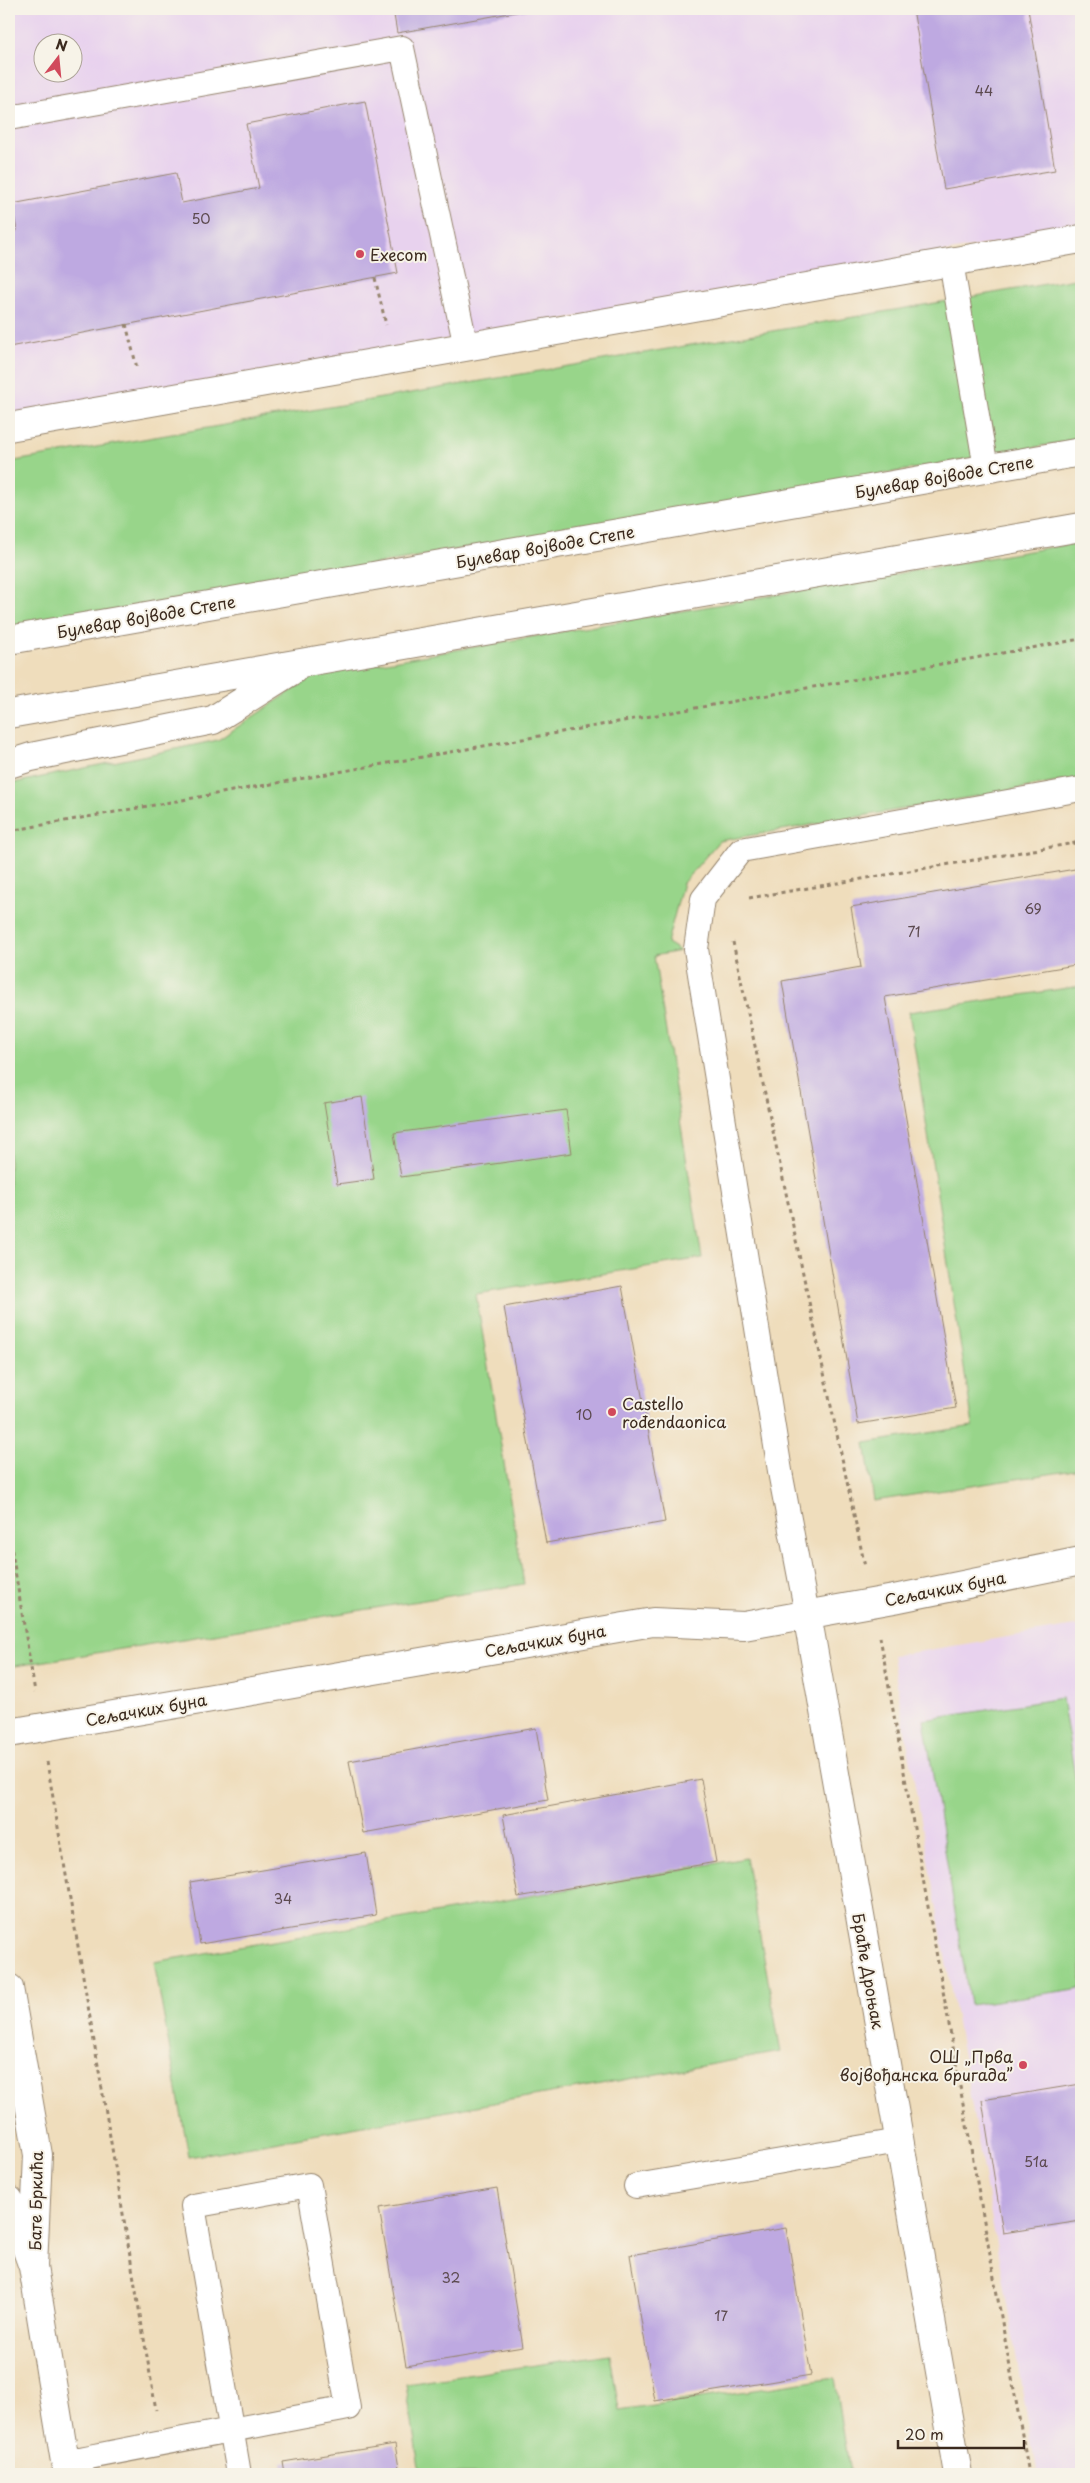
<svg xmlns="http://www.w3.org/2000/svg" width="1090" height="2483" font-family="'Playpen Sans',sans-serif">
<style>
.built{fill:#e8d2ee;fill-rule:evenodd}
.green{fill:#98d58a;stroke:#6a8054}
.building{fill:#bea9e1}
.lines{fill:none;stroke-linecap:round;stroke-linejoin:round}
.lane-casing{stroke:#95846d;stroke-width:26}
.street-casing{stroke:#95846d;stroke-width:30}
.secondary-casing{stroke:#95846d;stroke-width:30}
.primary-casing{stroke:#95846d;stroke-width:30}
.path{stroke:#95846d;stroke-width:3;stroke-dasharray:4 4;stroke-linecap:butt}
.lane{stroke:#fff;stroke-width:24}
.street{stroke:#fff;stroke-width:28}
.secondary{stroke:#fff;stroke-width:28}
.primary{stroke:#fff;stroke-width:28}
.poi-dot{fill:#d1495b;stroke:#f7f3e8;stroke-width:2}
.labels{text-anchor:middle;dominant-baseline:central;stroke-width:4;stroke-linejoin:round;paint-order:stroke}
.number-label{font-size:14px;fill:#5c4a4f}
.poi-label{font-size:16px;fill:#3b2a1e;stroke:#f7f3e8;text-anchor:start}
.street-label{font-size:16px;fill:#3b2a1e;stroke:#f7f3e8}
</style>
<rect width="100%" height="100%" fill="#f7f3e8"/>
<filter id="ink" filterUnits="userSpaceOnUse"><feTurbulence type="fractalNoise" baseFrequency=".02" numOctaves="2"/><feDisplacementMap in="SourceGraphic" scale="10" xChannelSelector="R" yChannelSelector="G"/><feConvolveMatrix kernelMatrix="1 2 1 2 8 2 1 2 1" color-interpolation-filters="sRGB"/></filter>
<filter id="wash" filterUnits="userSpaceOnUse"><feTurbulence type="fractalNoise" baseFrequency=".0096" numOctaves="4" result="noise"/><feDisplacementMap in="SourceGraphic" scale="20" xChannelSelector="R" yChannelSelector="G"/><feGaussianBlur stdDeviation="1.12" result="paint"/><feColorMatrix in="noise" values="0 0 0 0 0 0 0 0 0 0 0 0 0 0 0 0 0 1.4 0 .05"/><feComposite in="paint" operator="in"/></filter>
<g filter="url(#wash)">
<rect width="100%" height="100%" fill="#efddbc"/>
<path class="built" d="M9 9H1081V228L9 416ZM42 42H72V72H42Z
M1081 1625V2474H1037L892 1656Z"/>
<path class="green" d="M1081 278V439L9 629V462Z
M1081 542V778L719 841 683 883 667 943 680 951 654 956 702 1258 476 1294 524 1584 9 1667V784L218 740 317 674Z
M1081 986V1469L874 1501 865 1443 973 1426 909 1012Z
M1062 1698 1081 1813V1988L970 2005 924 1720Z
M746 1858 781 2052 189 2157 154 1962Z
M610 2354 619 2410 835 2378 850 2474H420L406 2384Z"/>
<g id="blocks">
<path class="building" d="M393 9H527V10L397 33Z
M913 9H1028L1055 170 944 189Z
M365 101 398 273 9 347V233L17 231 12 204 176 173 182 203 259 188 246 124Z
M1081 868V964L885 997 956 1408 858 1424 782 981 861 967 851 907Z
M362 1097 374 1179 337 1184 324 1103Z
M566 1110 572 1153 401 1177 394 1133Z
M622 1286 665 1522 546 1543 504 1307Z
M536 1728 548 1800 363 1833 349 1761Z
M701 1779 716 1862 518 1897 503 1815Z
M366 1853 376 1915 200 1944 190 1882Z
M1081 2084V2221L1003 2233 982 2100Z
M497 2188 523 2347 406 2366 379 2208Z
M786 2228 811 2375 655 2401 630 2255Z
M395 2444 400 2474H285L283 2462Z"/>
</g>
</g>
<g filter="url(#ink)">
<use href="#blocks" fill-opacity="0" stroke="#95846d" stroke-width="1"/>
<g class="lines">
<defs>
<path id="lane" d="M9 118 402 48 466 347
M951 262 986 468
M807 1614 781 1477 696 949 703 899 741 850 1081 789
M636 2186 899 2141
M65 2462C159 2443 253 2426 348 2408L309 2185 193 2206 239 2474"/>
<path id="street" d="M9 427 1081 239
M807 1614 958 2474
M9 1733 653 1622 744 1626 894 1599 1081 1561"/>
<path id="secondary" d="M9 1988 38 2155 33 2267
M9 2200 33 2267 67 2474"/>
<path id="primary" d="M9 640 1081 452
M9 714 1081 527
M9 764 31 757 213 720 293 670"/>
</defs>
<use href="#lane" class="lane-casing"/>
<use href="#street" class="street-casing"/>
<use href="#secondary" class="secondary-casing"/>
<use href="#primary" class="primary-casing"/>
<path class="path" d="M375 278 386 325
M126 324 137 368
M9 831 1081 639
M749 898 1081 842
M733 942 865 1567
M9 1534 35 1692
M880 1637 1029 2474
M47 1762 156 2410"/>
<use href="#lane" class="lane"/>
<use href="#street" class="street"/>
<use href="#secondary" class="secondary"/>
<use href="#primary" class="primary"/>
</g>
</g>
<g class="poi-dot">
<circle cx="360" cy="254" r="5"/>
<circle cx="612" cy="1412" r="5"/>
<circle cx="1023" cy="2065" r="5"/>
</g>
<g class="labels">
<g class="number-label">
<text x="984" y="90">44</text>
<text x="201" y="218">50</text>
<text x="1033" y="908">69</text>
<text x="914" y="931">71</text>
<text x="584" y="1414">10</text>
<text x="283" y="1898">34</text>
<text x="1036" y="2161">51a</text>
<text x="451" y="2277">32</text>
<text x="721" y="2315">17</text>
</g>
<g class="poi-label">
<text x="370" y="254">Execom</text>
<text x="622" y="1403">Castello<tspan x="622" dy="18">rođendaonica</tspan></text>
<text x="1013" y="2056" text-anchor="end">ОШ „Прва<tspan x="1013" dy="18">војвођанска бригада”</tspan></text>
</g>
<g class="street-label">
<text transform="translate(944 476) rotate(-10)">Булевар војводе Степе</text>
<text transform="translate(545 546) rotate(-10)">Булевар војводе Степе</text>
<text transform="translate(146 616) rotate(-10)">Булевар војводе Степе</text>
<text transform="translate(945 1588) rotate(-11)">Сељачких буна</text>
<text transform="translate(545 1640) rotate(-10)">Сељачких буна</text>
<text transform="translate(146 1709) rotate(-10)">Сељачких буна</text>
<text transform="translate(869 1971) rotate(80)">Браће Дроњак</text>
<text transform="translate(35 2201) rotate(-89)">Бате Бркића</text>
</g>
</g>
<rect width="1090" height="2483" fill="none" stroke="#f7f3e8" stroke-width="30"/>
<g transform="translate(58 58) rotate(16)"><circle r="24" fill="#f7f3e8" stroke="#aca397"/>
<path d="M0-4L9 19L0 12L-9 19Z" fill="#d1495b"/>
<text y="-8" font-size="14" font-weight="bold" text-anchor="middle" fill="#3b2a1e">N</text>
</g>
<path d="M898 2440v8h126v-8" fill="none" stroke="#3b2a1e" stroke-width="2.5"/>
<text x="905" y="2440" font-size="15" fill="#3b2a1e" stroke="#f7f3e8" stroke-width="4" paint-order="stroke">20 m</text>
</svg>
